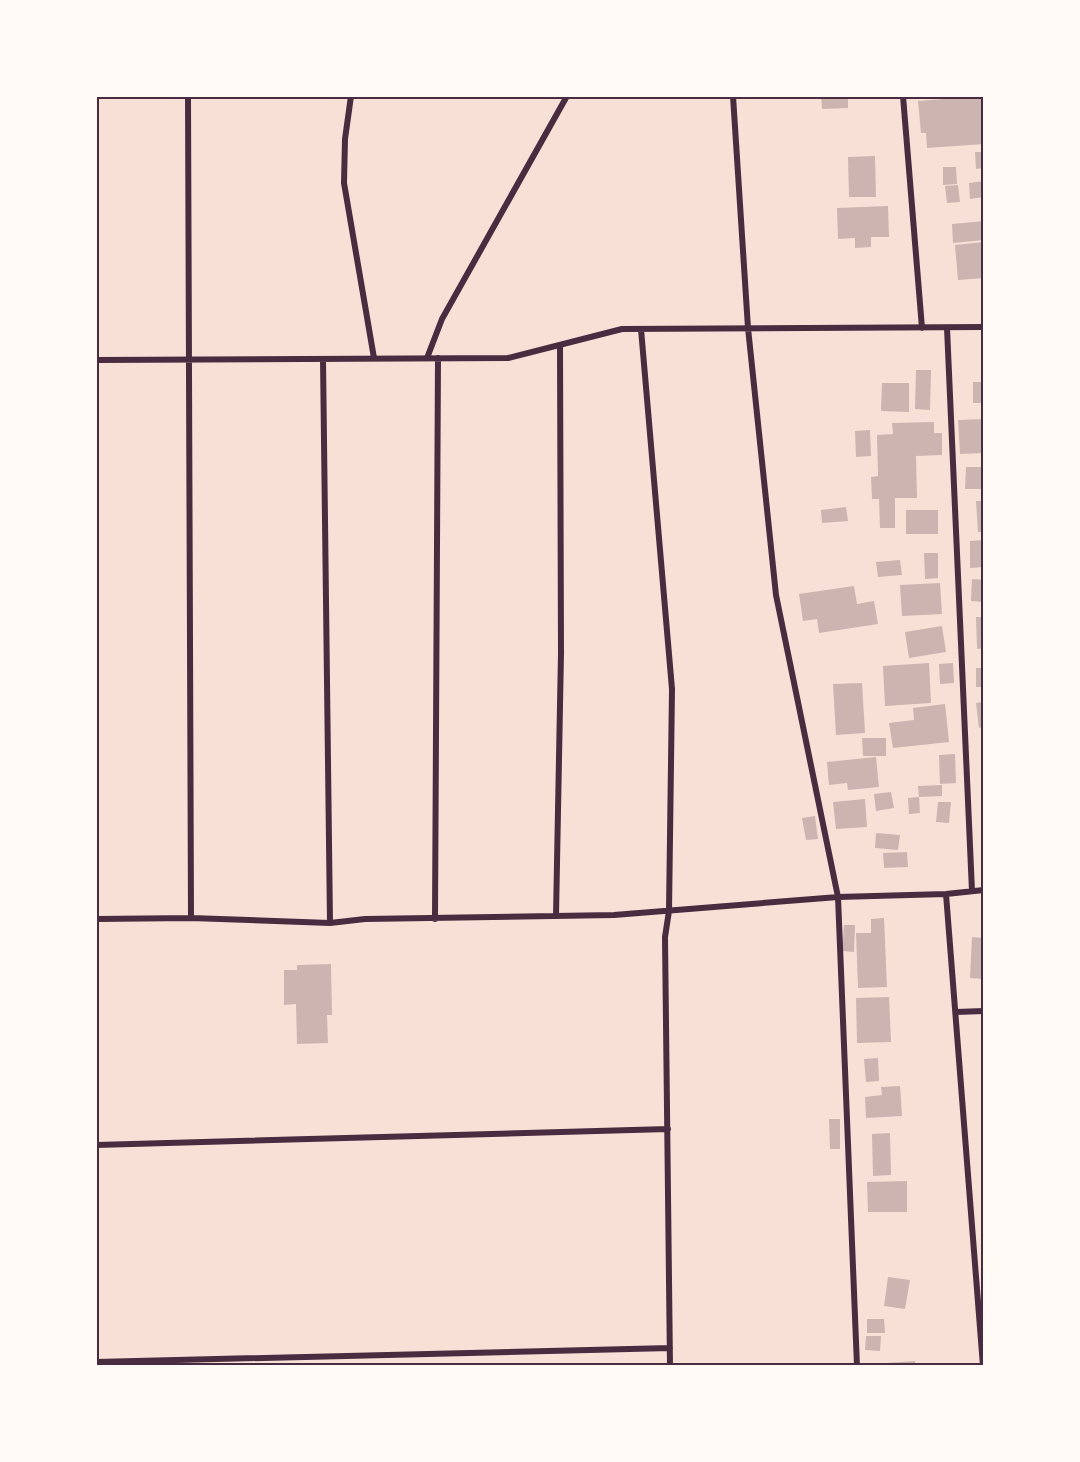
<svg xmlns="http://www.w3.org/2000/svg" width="1080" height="1462" font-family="'DejaVu Sans',sans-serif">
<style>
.building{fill:#ccb4b1}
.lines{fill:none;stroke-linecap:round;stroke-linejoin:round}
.minor{stroke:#4a2c40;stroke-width:6}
.neatline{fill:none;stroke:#4a2c40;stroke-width:2}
</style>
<rect width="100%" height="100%" fill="#f7e1d7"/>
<path class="building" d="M821 96H848V108L822 109Z
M982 96 984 144 927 148 926 133H921L918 101Z
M975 152H984V168L976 169Z
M875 156 876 197H849L848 157Z
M943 167H956L957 184 943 185Z
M984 181V197L970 199 969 183Z
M958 185 960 202 947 203 945 186Z
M888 206 889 237H871V247L855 248V238L838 239 837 208Z
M984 221V240L953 243 952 224Z
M984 242V278L958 280 955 245Z
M916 370H931L930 410 915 409Z
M973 382H984V403H973Z
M882 383H909V412L881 411Z
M984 419V453L960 454 958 420Z
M934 422V433H942V455L916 456 917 498H895V528H880L879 499H872L871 477 878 476 877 435 893 434 892 423Z
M870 430 871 456 856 457 855 431Z
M966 467H983V489H965Z
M976 501H984V532H978Z
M846 507 848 521 822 523 821 510Z
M906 510H938V534H906Z
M983 540V567L970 568V541Z
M924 553H938V578L925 579Z
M900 560 902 575 878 577 876 562Z
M972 579 984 580V602L971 601Z
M940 583 942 614 902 616 900 585Z
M854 586 857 604 874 601 878 624 819 633 817 619 803 621 799 594Z
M976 617H984V648L977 649Z
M942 626 946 652 909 658 905 632Z
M929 663 931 703 885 706 883 666Z
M953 663 954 683 940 684 939 664Z
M976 668H984V687H976Z
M862 683 865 733 836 735 833 684Z
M984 702V727L979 728 976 703Z
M945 704 949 742 893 748 889 723 914 720 913 708Z
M862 738H886V756H863Z
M955 754 956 783 940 784 939 755Z
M876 757 879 787 848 790 847 783 829 785 827 762Z
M942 785V796L919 797 918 786Z
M891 792 894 808 876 811 874 794Z
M919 797 920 813 909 814 908 798Z
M865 799 867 827 836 829 833 802Z
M938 802H951L949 823 936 822Z
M815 816 818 839 806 840 802 818Z
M876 833 900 835 898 850 875 848Z
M907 852 908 867 884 868 883 853Z
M884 918 887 987 858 988 856 933H871V919Z
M844 925H855L854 952 842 951Z
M972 937 984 938V979L970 978Z
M331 964 332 1015H327L328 1043 297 1044 296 1004 284 1005V970H297V965Z
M889 997 891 1042 857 1043 856 998Z
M878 1058 879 1081 866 1082 864 1059Z
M900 1086 902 1116 866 1118 865 1097 882 1095 881 1087Z
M829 1119H840V1149H830Z
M890 1133 891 1175 873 1176 872 1134Z
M907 1181V1212H868L867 1182Z
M888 1277 910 1280 905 1309 884 1306Z
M867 1319H884L885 1333H867Z
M866 1336H881L880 1351 865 1350Z
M915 1361V1366H886V1363Z"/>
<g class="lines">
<path class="minor" d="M188 96 191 918
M351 96 345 139 344 183 374 358
M733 96 748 328 776 595 838 897 857 1366
M903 96 922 328
M947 328 972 891
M641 329 672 689 669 911 665 937 670 1366
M427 358 442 319 567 96
M323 359 330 923
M96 360 508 358 622 329 984 327
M946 894 983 1366
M556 916 561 653 560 345
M96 919 191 918 330 923 365 919 614 915 838 897 946 894 984 890
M435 919 438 358
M956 1012 984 1011
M96 1145 668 1129
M96 1362 670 1348"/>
</g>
<rect width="1080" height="1462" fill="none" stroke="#fffaf5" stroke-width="195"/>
<rect x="98" y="98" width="884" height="1266" class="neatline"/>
</svg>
